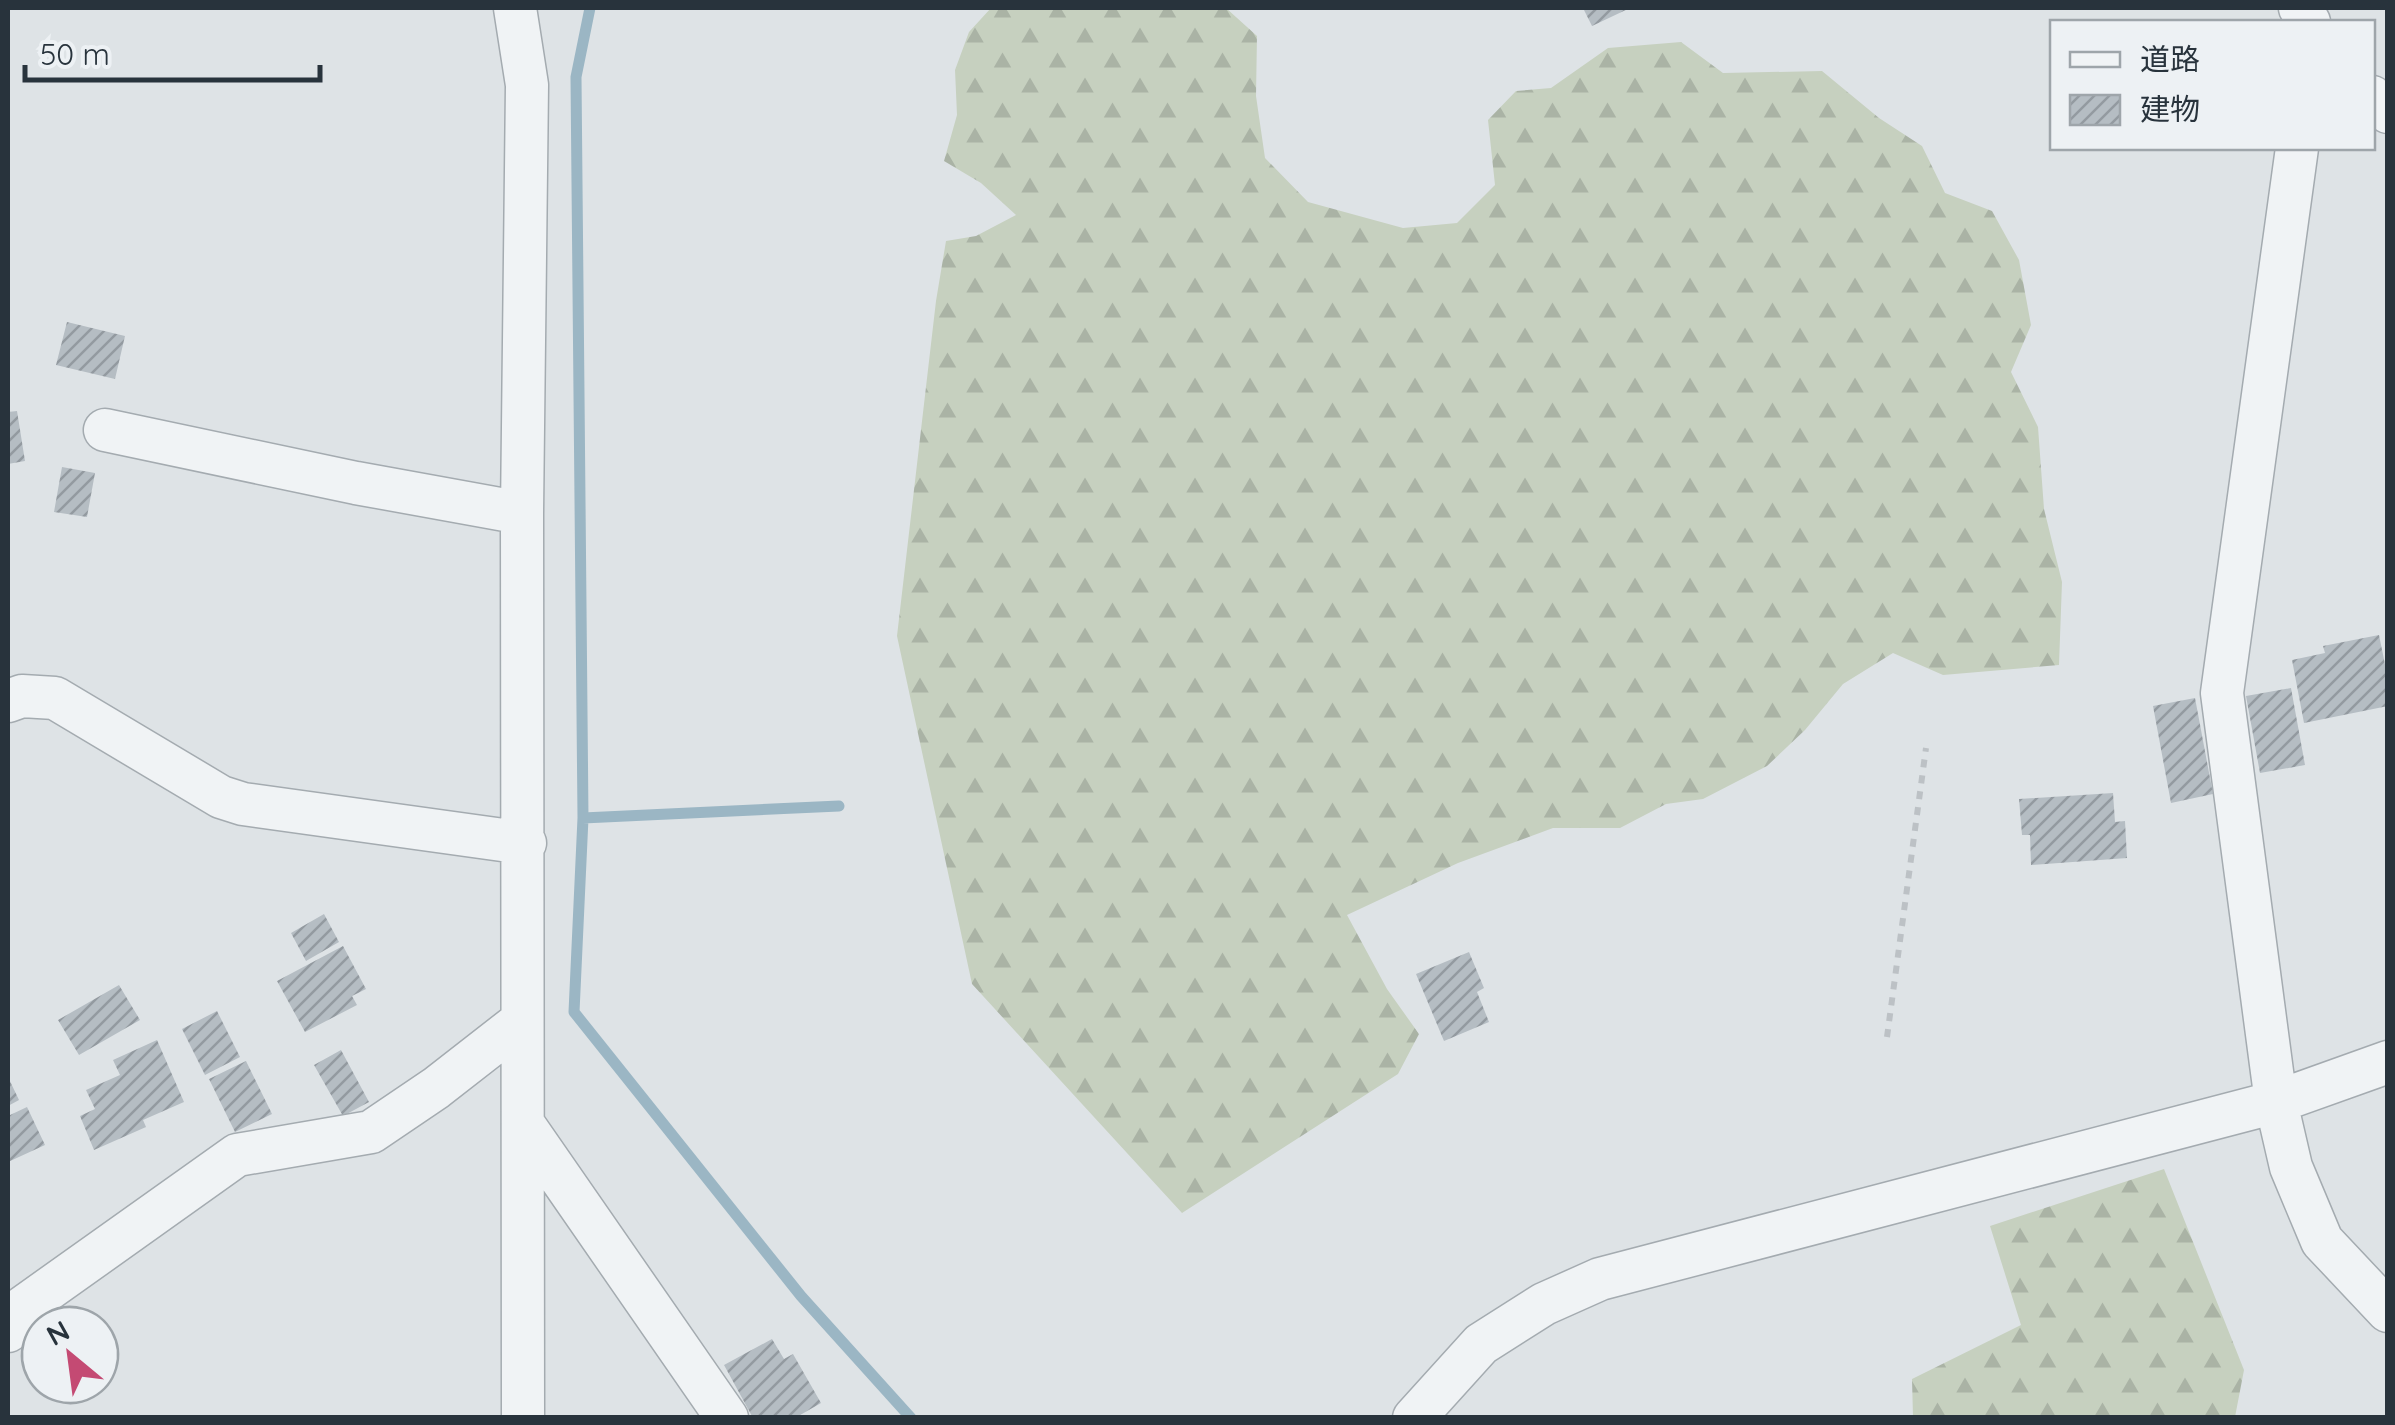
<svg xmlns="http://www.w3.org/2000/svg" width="2395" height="1425" font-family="Quicksand,'Noto Sans JP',sans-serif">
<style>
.forest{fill:url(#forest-firs)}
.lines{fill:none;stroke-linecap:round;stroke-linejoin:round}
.stream{stroke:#9bb6c4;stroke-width:11}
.building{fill:url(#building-hatch)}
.minor-casing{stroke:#a4abb0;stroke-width:45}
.path{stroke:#bcc1c5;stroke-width:6;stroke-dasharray:8 8;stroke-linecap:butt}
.minor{stroke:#f0f3f5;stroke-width:42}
</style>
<defs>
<pattern id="forest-firs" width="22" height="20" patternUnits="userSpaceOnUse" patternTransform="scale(2.5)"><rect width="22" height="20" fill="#c6d0bf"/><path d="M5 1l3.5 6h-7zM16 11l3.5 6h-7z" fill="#aab3a5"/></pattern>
<pattern id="building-hatch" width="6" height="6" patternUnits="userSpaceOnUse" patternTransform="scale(2.5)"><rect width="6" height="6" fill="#b5bdc3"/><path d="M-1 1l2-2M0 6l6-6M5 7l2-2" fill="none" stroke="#939aa0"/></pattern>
</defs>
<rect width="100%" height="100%" fill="#dee3e6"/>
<path class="forest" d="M991 8H1226L1257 36 1256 96 1265 158 1308 202 1403 228 1457 223 1495 185 1488 120 1516 91 1551 88 1608 48 1681 42 1723 73 1822 71 1879 118 1922 146 1945 193 1992 211 2019 260 2031 325 2011 372 2038 427 2044 509 2062 582 2059 665 1943 675 1893 653 1843 684 1805 730 1767 766 1703 799 1666 804 1620 828H1553L1458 863 1347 915 1387 989 1419 1034 1398 1074 1182 1213 972 984 897 636 936 301 946 241 976 236 1016 215 981 183 944 161 957 115 955 70 969 32Z
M2164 1169 2244 1370 2235 1417H1913L1912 1379 2021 1325 1990 1226Z"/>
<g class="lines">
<path class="stream" d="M839 806 583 818 574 1012 801 1296 911 1418
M583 818 576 77 590 8"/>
</g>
<path class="building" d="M1583 8H1630L1592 26Z
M67 322 125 336 115 379 56 365Z
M17 411 25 461 8 464V412Z
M62 467 95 473 87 517 54 512Z
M2379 635 2388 679V706L2304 723 2292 660 2325 653 2323 646Z
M2291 688 2305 765 2260 773 2246 696Z
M2195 698 2213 794 2171 803 2153 706Z
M2113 793 2115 822 2125 821 2127 858 2031 865 2030 835H2022L2019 799Z
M324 914 339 942 306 961 291 933Z
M343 946 366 989 352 996 357 1005 305 1032 277 981Z
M1469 952 1484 988 1477 992 1489 1022 1444 1041 1416 974Z
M119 985 140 1020 79 1055 58 1020Z
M217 1011 240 1057 205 1075 182 1029Z
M157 1040 184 1102 143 1120 146 1127 94 1150 80 1116 95 1109 86 1090 120 1075 113 1060Z
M341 1050 369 1102 343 1116 314 1065Z
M246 1061 272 1114 235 1132 209 1079Z
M8 1077 19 1100 8 1106Z
M27 1107 45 1145 8 1162V1116Z
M772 1339 784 1359 793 1354 821 1403 795 1418H753L724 1365Z"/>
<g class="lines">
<defs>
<path id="minor" d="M515 8 527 85 522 513 523 1418
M2300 8 2309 22
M2372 97 2388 112
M2297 148 2222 693 2276 1102 2291 1167 2322 1241 2388 1311
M105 430 356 483 522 513
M8 701 22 696 55 698 221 797 243 804 525 843
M524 1125 727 1418
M8 1331 15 1313 237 1155 371 1132 436 1088 522 1021
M1414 1418 1481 1344 1544 1304 1600 1279 2276 1102 2388 1062"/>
</defs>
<use href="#minor" class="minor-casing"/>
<path class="path" d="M1887 1037 1926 748"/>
<use href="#minor" class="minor"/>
</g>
<rect width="2395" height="1425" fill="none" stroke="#28333c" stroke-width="20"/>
<rect x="2050" y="20" width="325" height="130" fill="#edf1f4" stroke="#9ea5aa" stroke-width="2.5"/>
<rect x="2070" y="52" width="50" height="15" fill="#f0f3f5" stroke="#9ea5aa" stroke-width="2.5"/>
<text x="2140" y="70" font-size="30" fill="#28333c">道路</text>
<rect x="2070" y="95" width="50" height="30" fill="url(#building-hatch)" stroke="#9ea5aa" stroke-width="2.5"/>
<text x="2140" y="120" font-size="30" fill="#28333c">建物</text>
<g transform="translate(70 1355) rotate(331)"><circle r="48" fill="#edf1f4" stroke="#9ea5aa" stroke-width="2.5"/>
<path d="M0-8L18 38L0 25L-18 38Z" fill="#c44a73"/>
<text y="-15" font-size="28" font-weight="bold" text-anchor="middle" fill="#28333c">N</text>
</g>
<path d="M25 65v15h295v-15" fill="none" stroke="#28333c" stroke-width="5"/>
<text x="40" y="65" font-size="30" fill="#28333c" stroke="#edf1f4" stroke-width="8" paint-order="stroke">50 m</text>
</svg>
